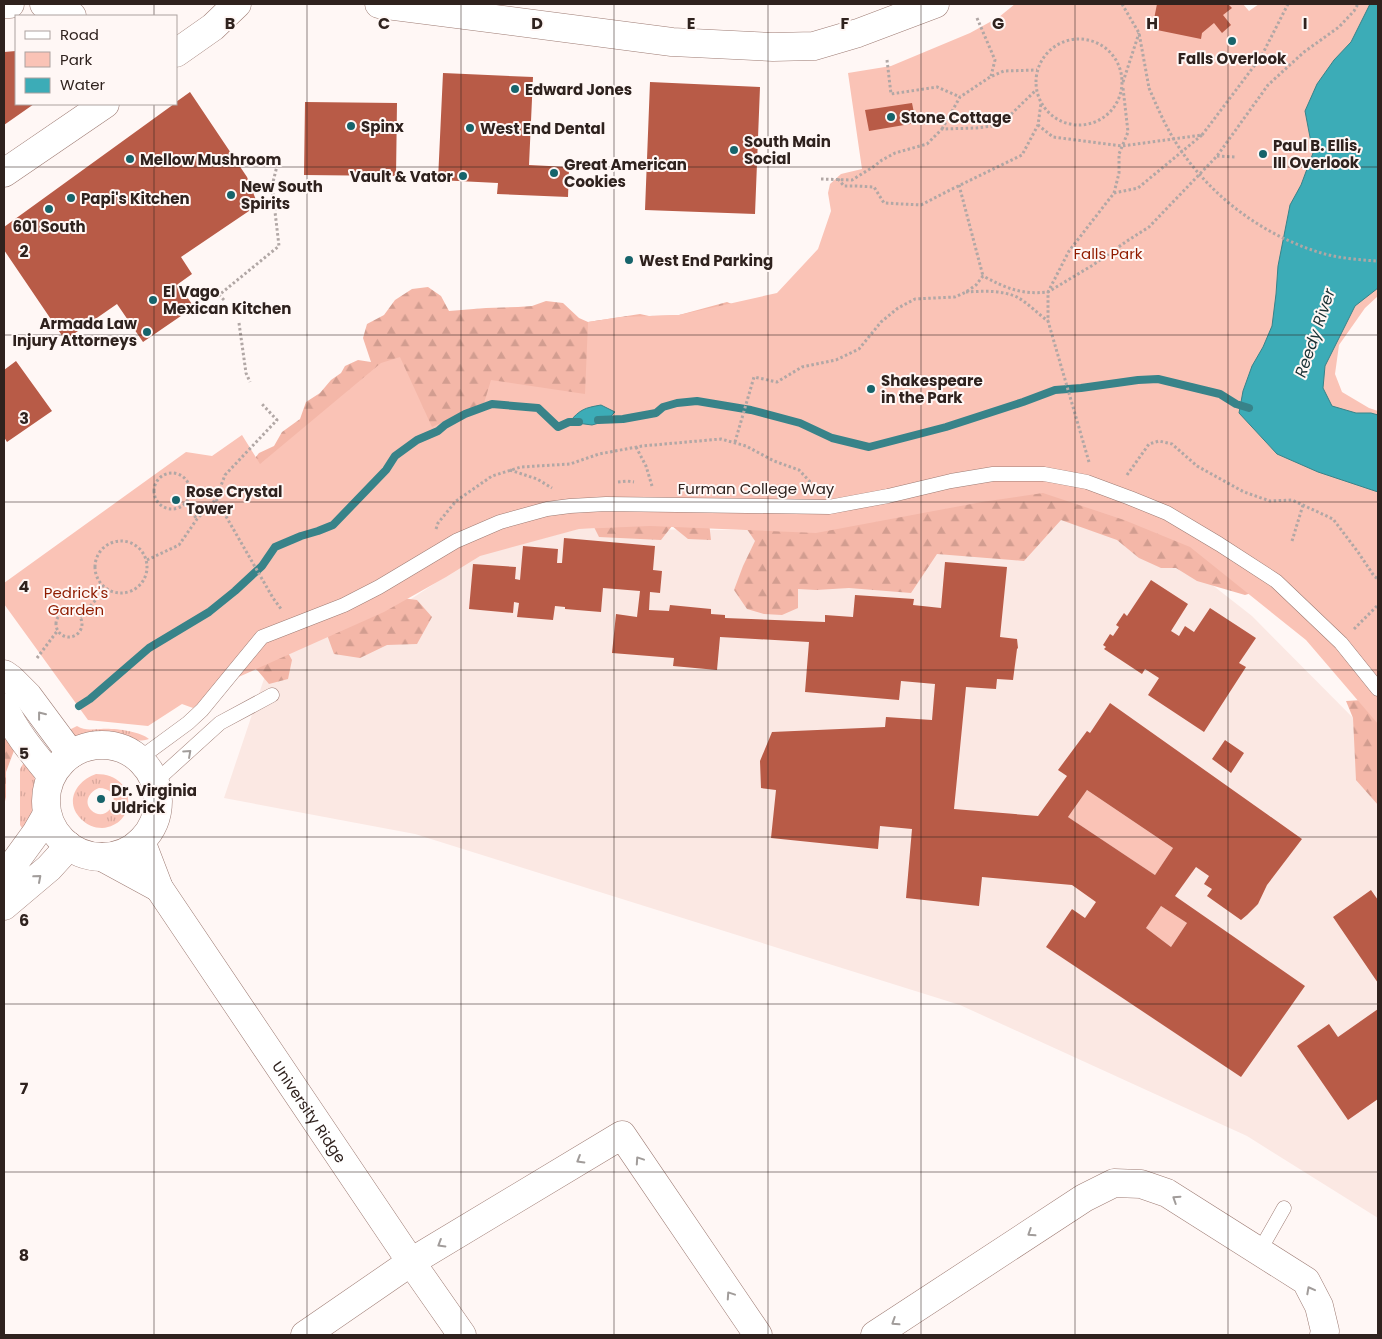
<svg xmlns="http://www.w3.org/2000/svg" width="1382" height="1339" font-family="Poppins,sans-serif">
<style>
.built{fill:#fbe8e3}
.grass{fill:url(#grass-tufts);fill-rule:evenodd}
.forest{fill:url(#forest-firs)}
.green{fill:#fac3b6}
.water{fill:#3cacb7;stroke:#388389}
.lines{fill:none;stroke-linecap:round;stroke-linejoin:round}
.stream{stroke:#388389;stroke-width:8}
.building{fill:#b85b47;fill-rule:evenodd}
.lane-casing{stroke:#9d7b73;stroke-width:15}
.street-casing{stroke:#9d7b73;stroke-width:29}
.secondary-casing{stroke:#9d7b73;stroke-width:29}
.path{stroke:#b1a7a5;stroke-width:3;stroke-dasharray:2.5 2.5;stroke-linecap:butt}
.lane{stroke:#fff;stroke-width:14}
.street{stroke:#fff;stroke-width:28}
.secondary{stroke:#fff;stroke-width:28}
.path-bridge{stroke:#b1a7a5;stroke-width:3;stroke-dasharray:2.5 2.5;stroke-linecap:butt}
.oneway{stroke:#a19c9a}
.grid{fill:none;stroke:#2f221e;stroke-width:1;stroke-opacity:0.55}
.poi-dot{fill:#16646b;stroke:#fff7f5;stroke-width:2}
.labels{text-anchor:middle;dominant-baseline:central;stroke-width:4;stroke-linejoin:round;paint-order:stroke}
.poi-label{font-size:15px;font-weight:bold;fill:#2f221e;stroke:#fff7f5;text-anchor:start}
.park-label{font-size:15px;fill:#901c00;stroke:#fff7f5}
.street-label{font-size:15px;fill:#2f221e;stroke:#fff7f5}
.water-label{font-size:16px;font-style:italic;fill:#173033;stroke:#fff7f5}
.grid-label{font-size:16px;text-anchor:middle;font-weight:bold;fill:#2f221e;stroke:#fff7f5;stroke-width:4;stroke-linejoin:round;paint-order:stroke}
</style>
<defs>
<pattern id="grass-tufts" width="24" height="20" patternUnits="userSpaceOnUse" patternTransform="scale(1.25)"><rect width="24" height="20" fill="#fac3b6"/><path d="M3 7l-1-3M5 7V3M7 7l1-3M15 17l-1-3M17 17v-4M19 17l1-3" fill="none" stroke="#d7a79c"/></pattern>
<pattern id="forest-firs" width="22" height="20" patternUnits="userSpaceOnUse" patternTransform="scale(1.25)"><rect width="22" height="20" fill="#f4b7a8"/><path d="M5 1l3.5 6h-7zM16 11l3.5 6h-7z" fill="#d29d90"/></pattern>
</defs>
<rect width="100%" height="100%" fill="#fff7f5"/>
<path class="built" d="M995 499 1156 541 1252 616 1378 743V1218L1247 1136 960 1005 415 834 224 798 271 658 408 601 478 555 578 529 748 530 921 520Z"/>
<path class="grass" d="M77 726C85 731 92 729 101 729 113 728 140 731 149 739 132 744 123 735 106 734 97 733 87 739 78 738 74 737 72 734 69 730Z
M27 760C35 774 41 795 36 811 33 819 29 826 26 834L20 825V769L23 764Z
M96 774C138 774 138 825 102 828 94 828 87 825 81 819 64 802 76 781 96 774ZM99 788C128 789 108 827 91 810 83 802 90 791 99 788Z"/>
<path class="forest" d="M428 287 441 296 449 311 486 308 518 307 532 306 546 301 563 303 579 318 588 322 640 314 649 316 679 315 727 302 1017 421 1261 590 1245 595 1197 581 1176 568H1161L1139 558 1117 540 1061 520 1024 561 937 554 911 593 849 588 816 590 798 589V608L782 615 764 614 747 609 734 590 743 566 755 541 738 516 709 522 711 540 688 539 672 526 661 540 599 537 590 519 577 479 402 598 417 600 432 617 417 644 387 645 360 658 334 654 326 632 286 649 292 660 288 679 269 684 258 671 221 640 247 468 259 453 274 446 282 432 300 419 306 402 320 393 331 380 341 373 345 366 358 360 371 362 363 338 367 324 384 315 395 300 412 289Z
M1378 699V805L1356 780 1353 718 1346 701Z
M4 732 15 748 6 772V797L4 806Z"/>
<path class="green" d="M1015 4H1243L1249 11 1259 4H1378V296L1365 308 1339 345 1335 374 1342 392 1369 408 1378 411V724L1306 640 1190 547 1124 520 1043 493 982 502 816 533 650 526 579 529 480 556 446 577 384 612 234 679 193 708 182 704 148 726 88 720 4 604V583L186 452 212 456 242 435 260 464 381 363 400 357 432 427 484 403 491 380 585 394 588 322 621 317 679 315 777 293 818 249 831 211 828 193 830 184 841 174 862 169 848 73 891 66 970 33 999 17Z
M1087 790 1173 848 1155 875 1068 817Z
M1161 906 1187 923 1171 947 1146 928Z"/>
<path class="water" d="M1370 4H1378V288L1355 306 1325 366 1323 388 1332 406 1356 413H1371L1378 415V492L1318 472 1277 454 1239 413 1243 391 1252 366 1263 347 1272 326 1276 294 1278 266 1290 205 1301 185 1313 153 1305 111 1317 84 1334 60 1351 42Z
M601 405 615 412 606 421 592 425 569 422C581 409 584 408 601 405Z"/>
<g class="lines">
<path class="stream" d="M598 420 623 419 656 413 663 407 677 403 697 401 751 410 800 423 832 438 869 447 946 427 1023 402 1055 390 1081 388 1138 380 1158 379 1220 394 1236 404 1249 408
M79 706 90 699 149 648 209 612 235 591 262 566 275 547 301 536 318 531 333 525 386 470 395 456 417 440 438 431 445 425 465 414 492 404 538 408 558 427 569 422H579"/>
</g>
<path class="building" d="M1157 4H1228L1232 8 1223 15 1231 25 1222 33 1214 23 1202 33 1201 39 1152 29Z
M16 51V104H34L4 125V52Z
M443 73 533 77 529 165 569 167 568 197 497 194 498 183 438 180Z
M650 82 760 87 755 214 645 210Z
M190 92 247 177 258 205 181 257 192 274 178 284 194 307 143 342 117 304 65 340 4 250V227L174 104H176V102Z
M305 102 397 103 396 176 304 175Z
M912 103 916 123 869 131 865 110Z
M16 361 52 411 7 442 4 437V370Z
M564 538 655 546 653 570 662 571 660 593 650 592 649 610 669 611 670 605 711 609V614L725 615V618L825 622V615L853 617 855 595 914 599 913 605 941 608 945 562 1007 567 1000 637 1017 639 1018 648 1017 649 1013 680 997 679 996 689 966 687 954 809 1038 816 1067 776 1058 770 1087 731 1090 733 1110 703 1302 839 1267 885 1258 904 1247 915 1241 920 1207 896 1212 889 1204 884 1209 876 1196 867 1175 896 1305 986 1241 1077 1046 947 1072 909 1085 918 1096 902 1072 885 982 877 979 906 906 898 912 829 880 826 878 849 771 838 776 790 761 788 760 761 772 732 885 727 886 717 932 720 935 684 901 681 899 700 805 692 809 642 720 637 717 670 673 666 674 658 612 653 616 614 637 617 640 591 603 588 601 612 565 609V607L555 606 553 620 517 617 519 603 514 602 513 613 469 609 473 564 516 567 515 579 520 580 523 546 558 549 557 563H562ZM1087 790 1173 848 1155 875 1068 817ZM1161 906 1187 923 1171 947 1146 928Z
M1151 580 1188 604 1171 631 1179 636 1185 626 1194 632 1210 608 1256 638 1239 663 1246 667 1204 732 1148 695 1159 678 1145 669 1142 674 1104 649 1106 647 1103 645 1110 634 1113 636 1119 627 1116 625 1124 613 1127 616Z
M1225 740 1244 753 1231 773 1212 759Z
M1371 890 1378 900V983L1333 917Z
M1378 1009V1099L1348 1120 1297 1046 1329 1024 1338 1037Z"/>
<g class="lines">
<defs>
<path id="lane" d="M139 759 188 723 202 710 262 637 344 605 379 587 456 541 500 522 547 509 570 506 606 504 829 507 888 496 951 481 993 474H1044L1087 482 1130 498 1167 513 1219 544 1276 581 1341 643 1378 689
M155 782 220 723 272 695
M1259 1252 1284 1208"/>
<path id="street" d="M4 877 36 833 47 814
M4 906 49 868 69 846
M305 1335 411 1262 622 1135 758 1335
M875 1335 1084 1198 1114 1183 1141 1184 1167 1193 1306 1281 1319 1306 1325 1331 1324 1335"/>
<g id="secondary">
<path d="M4 4H10"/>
<path d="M44 4 72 16"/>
<path d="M379 4 672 42 773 47 814 46 858 33 935 4"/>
<path d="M176 53 213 27 237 4"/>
<path d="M4 173 105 104"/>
<path d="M4 674 11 679 28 696 71 754"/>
<path d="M4 707C15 732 33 753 51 775"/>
<circle cx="102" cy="801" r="56"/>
<path id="s1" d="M141 841 159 888 411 1262 462 1335"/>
<path d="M102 857 159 888"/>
</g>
</defs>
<use href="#lane" class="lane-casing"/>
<use href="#street" class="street-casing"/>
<use href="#secondary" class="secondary-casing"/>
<path class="path" d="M1122 4 1139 33 1149 88
M977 18 995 60 991 76
M1036 82a43 43 0 1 1 86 0a43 43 0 1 1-86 0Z
M887 60 891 94 937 87 960 97
M1123 82 1139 33
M942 129 960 97 990 77 1004 71 1037 70
M1202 135 1261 57 1288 4
M1217 156 1236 157
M821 179 852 180 873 167 882 160 895 153 927 144 942 129 977 128 1000 125 1036 90
M838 179 844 186H856L874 187 884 203 921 205 950 190 1022 155 1038 125 1041 103
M959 185 983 276
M1114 193 1119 173V154L1128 132 1123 88
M966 292C983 291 1001 290 1017 297 1028 303 1038 314 1048 321
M224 300 219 295 279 246 272 186 278 162
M239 323 246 373 250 382
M735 442 754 377 777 382 802 367 836 360 859 349 881 322 898 308 915 299 955 297 966 292 976 285 983 276C1006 288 1021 295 1048 292L1069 251 1114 193 1138 188 1202 135 1122 146 1053 137 1038 125
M636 447 646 466 652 486
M1089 462 1048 321V292L1093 265 1127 241 1149 227 1217 156 1268 85 1304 52 1339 27 1354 11 1358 4
M510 470 537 479 552 488
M154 491a18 18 0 1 1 36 0a18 18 0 1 1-36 0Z
M1127 475 1149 444 1159 441 1172 444 1197 466 1244 492 1270 501 1292 500 1333 519 1358 552 1374 576 1378 579
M618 482 627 481 634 482
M216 499 273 598 281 609
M185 504 197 519
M436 529 438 523 456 501 492 476 521 467 570 464 599 454 642 446 721 439 746 446 774 461 799 470 815 487
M95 567a26 26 0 1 1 52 0a26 26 0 1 1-52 0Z
M1292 541 1303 505
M147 560 179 545 197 519 216 499 225 475 277 420 261 403
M56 624a13 13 0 1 1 26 0a13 13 0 1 1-26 0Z
M80 617 106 589
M1354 629 1378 605
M37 658 58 630"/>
<use href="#lane" class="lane"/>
<use href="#street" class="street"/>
<use href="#secondary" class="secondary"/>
<path class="path-bridge" d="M1149 88C1155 102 1161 116 1168 129 1199 187 1255 232 1318 252 1337 258 1358 260 1378 261"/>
</g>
<defs><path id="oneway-chevron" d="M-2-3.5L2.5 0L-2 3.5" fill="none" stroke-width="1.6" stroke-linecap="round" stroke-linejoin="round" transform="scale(1.25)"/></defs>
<g class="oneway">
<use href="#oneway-chevron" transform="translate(41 715) rotate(-128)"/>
<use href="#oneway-chevron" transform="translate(188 753) rotate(-42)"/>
<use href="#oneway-chevron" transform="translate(38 878) rotate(-41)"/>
<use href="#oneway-chevron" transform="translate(580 1160) rotate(149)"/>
<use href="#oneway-chevron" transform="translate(639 1160) rotate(-124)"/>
<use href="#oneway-chevron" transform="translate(1176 1199) rotate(-147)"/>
<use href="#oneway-chevron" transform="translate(1031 1233) rotate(147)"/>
<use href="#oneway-chevron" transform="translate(441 1244) rotate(149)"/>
<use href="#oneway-chevron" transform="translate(1310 1290) rotate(-118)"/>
<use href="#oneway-chevron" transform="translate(730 1295) rotate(-124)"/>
<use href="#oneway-chevron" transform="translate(895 1322) rotate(147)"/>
</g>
<path class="grid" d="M154 4V16M307 4V1335M461 4V1335M614 4V1335M768 4V1335M921 4V1335M1075 4V1335M1228 4V1335M154 104V1335M4 167H1378M4 335H1378M4 502H1378M4 670H1378M4 837H1378M4 1004H1378M4 1172H1378"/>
<g class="poi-dot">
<circle cx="1232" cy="41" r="5"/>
<circle cx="515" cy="89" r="5"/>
<circle cx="891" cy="117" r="5"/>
<circle cx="351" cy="126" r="5"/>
<circle cx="470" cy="128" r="5"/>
<circle cx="734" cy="150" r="5"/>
<circle cx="1263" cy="154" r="5"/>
<circle cx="130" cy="159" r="5"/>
<circle cx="554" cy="173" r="5"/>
<circle cx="463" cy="176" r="5"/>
<circle cx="231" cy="195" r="5"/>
<circle cx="71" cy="198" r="5"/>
<circle cx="49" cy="209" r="5"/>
<circle cx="629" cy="260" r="5"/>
<circle cx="153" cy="300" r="5"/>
<circle cx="147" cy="332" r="5"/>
<circle cx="871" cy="389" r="5"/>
<circle cx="176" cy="500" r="5"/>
<circle cx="101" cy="799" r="5"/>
</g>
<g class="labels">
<g class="poi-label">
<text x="1232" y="58" text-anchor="middle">Falls Overlook</text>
<text x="525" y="89">Edward Jones</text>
<text x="901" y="117">Stone Cottage</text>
<text x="361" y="126">Spinx</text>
<text x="480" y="128">West End Dental</text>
<text x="744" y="141">South Main<tspan x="744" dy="17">Social</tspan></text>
<text x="1273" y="145">Paul B. Ellis,<tspan x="1273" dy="17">III Overlook</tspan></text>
<text x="140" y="159">Mellow Mushroom</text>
<text x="564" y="164">Great American<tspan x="564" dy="17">Cookies</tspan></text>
<text x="453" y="176" text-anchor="end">Vault &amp; Vator</text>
<text x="241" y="186">New South<tspan x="241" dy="17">Spirits</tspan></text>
<text x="81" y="198">Papi's Kitchen</text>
<text x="49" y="226" text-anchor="middle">601 South</text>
<text x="639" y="260">West End Parking</text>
<text x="163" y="291">El Vago<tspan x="163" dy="17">Mexican Kitchen</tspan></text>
<text x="137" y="323" text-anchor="end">Armada Law<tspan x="137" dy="17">Injury Attorneys</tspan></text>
<text x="881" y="380">Shakespeare<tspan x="881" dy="17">in the Park</tspan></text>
<text x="186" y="491">Rose Crystal<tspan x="186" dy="17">Tower</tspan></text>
<text x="111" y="790">Dr. Virginia<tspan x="111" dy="17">Uldrick</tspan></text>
</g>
<g class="park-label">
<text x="1108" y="253">Falls Park</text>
<text x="76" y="592">Pedrick's<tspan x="76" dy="17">Garden</tspan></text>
</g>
<g class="street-label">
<text x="756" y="488">Furman College Way</text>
<text stroke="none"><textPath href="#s1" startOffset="320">University Ridge</textPath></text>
</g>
<g class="water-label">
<text transform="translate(1315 333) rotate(-71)">Reedy River</text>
</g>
</g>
<g class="grid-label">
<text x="230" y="29">B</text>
<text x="384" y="29">C</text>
<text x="537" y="29">D</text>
<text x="691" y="29">E</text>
<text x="845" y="29">F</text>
<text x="998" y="29">G</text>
<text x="1152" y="29">H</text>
<text x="1305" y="29">I</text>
<text x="24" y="257">2</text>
<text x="24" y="424">3</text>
<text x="24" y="592">4</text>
<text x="24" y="759">5</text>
<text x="24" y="926">6</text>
<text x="24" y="1094">7</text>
<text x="24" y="1261">8</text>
</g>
<rect width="1382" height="1339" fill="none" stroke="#2f221e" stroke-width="10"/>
<rect x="15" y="15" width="162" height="90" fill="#fff7f5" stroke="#aca29f"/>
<rect x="25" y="31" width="25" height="8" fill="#ffffff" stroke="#aca29f"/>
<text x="60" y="40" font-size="15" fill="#2f221e">Road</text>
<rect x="25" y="52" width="25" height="15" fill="#fac3b6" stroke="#aca29f"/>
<text x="60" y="65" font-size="15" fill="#2f221e">Park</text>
<rect x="25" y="78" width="25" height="15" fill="#3cacb7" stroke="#aca29f"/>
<text x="60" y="90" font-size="15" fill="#2f221e">Water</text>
</svg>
